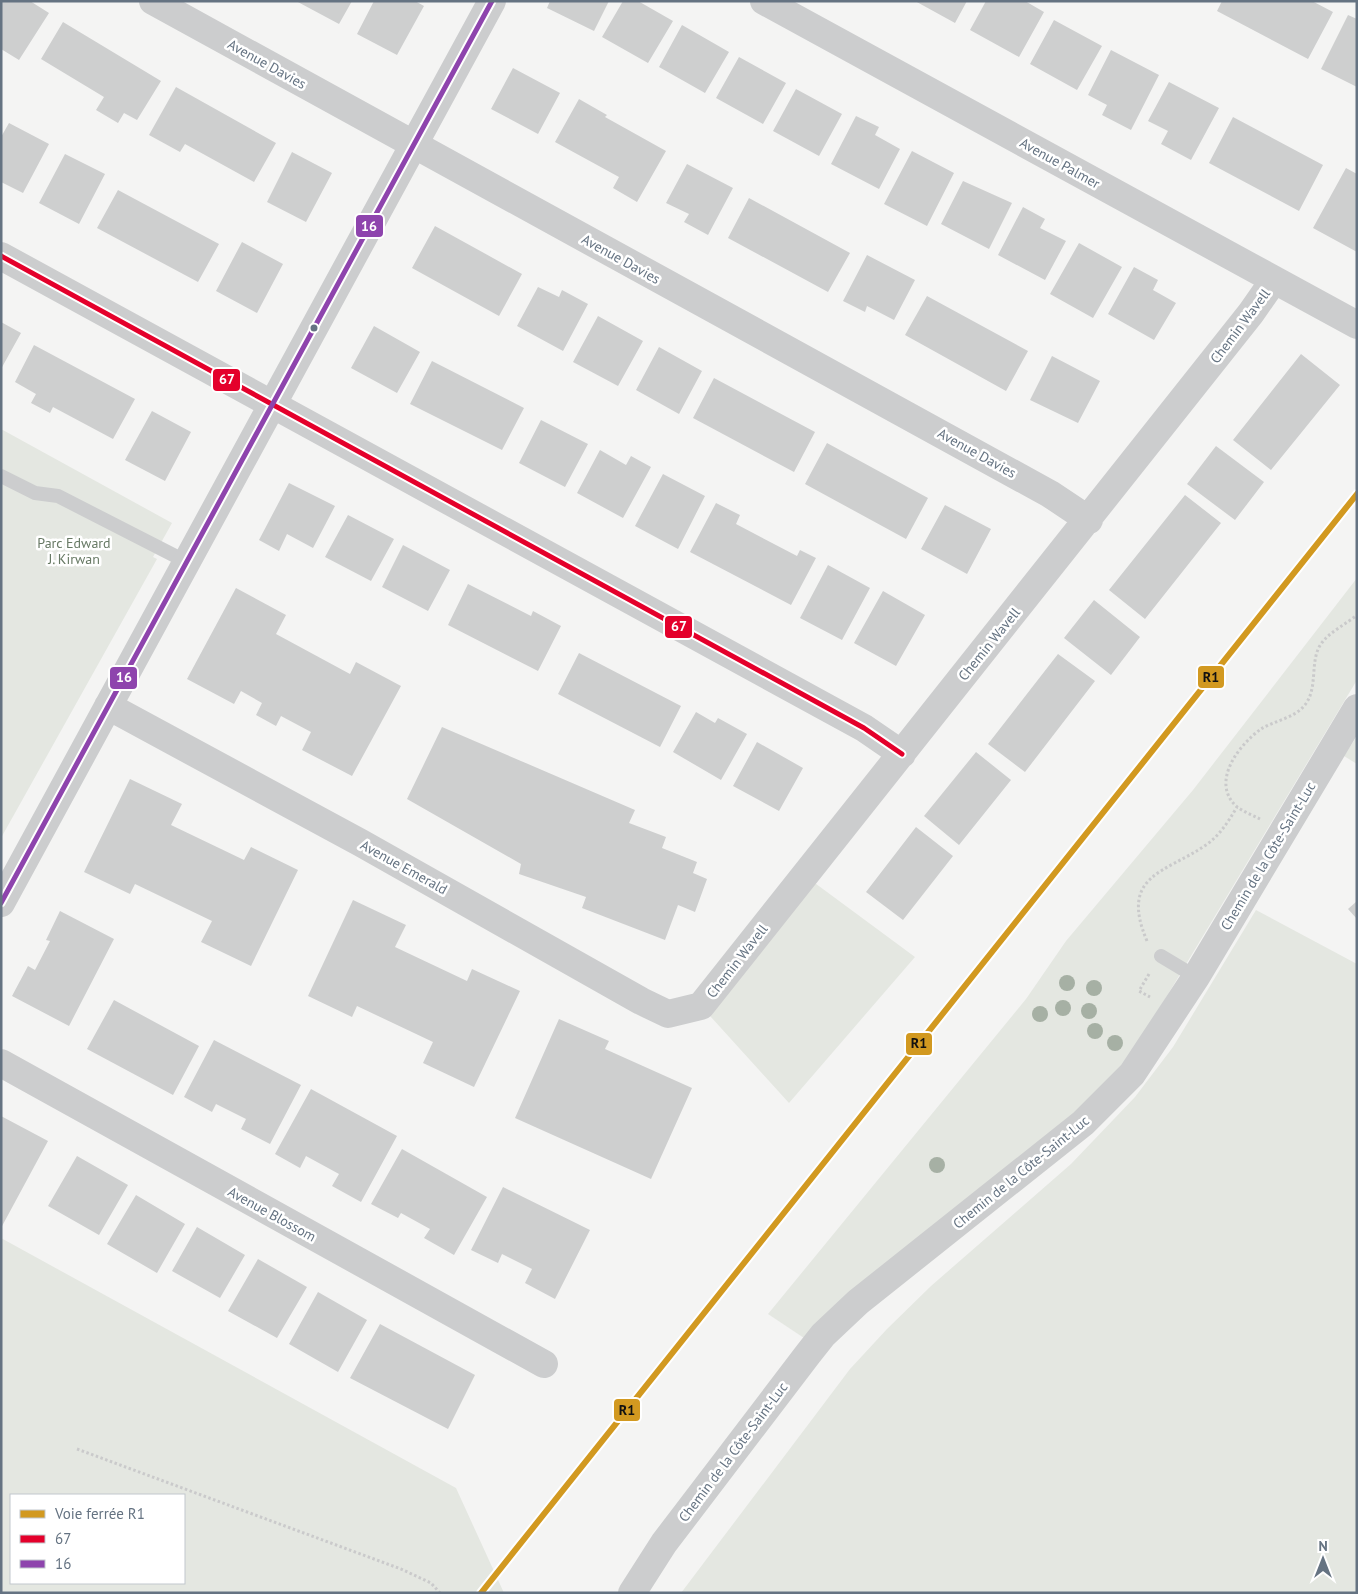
<svg xmlns="http://www.w3.org/2000/svg" width="1358" height="1594" font-family="'PT Sans',sans-serif">
<style>
.green{fill:#e4e7e1;fill-rule:evenodd}
.building{fill:#cecfcf}
.lines{fill:none;stroke-linecap:round;stroke-linejoin:round}
.path{stroke:#cacacb;stroke-width:3;stroke-dasharray:2.5 2.5;stroke-linecap:butt}
.service{stroke:#cccdce;stroke-width:14}
.minor{stroke:#cccdce;stroke-width:28}
.bus-1-casing{stroke:#fff;stroke-width:9}
.bus-2-casing{stroke:#fff;stroke-width:9}
.bus-1{stroke:#e4002b;stroke-width:5}
.bus-2{stroke:#8e44ad;stroke-width:5}
.rail-1-casing{stroke:#fff;stroke-width:10}
.rail-1{stroke:#d29920;stroke-width:6}
.tree{fill:#a6b0a4}
.bus-dot{fill:#657382;stroke:#fff;stroke-width:2}
.labels{text-anchor:middle;dominant-baseline:central;stroke-width:5;stroke-linejoin:round;paint-order:stroke}
.street-label{font-size:14px;fill:#657382;stroke:#fff}
.park-label{font-size:14px;fill:#677964;stroke:#fff}
.line-badge{stroke:#fff;stroke-width:2}
.badge-label{font-size:14px;text-anchor:middle;font-weight:bold;fill:#fff}
.pale-badge-label{font-size:14px;text-anchor:middle;font-weight:bold;fill:#111}
</style>
<rect width="100%" height="100%" fill="#f4f4f3"/>
<path class="green" d="M1 429 172 523 153 557 157 559 1 838Z
M1357 578V680L1129 1059 1069 1120 807 1340 768 1314 1026 999 1066 941 1193 790Z
M1357 736V764L1344 756Z
M804 875 915 957 789 1103 701 1006Z
M1256 910 1357 964V1593H681L850 1369 887 1329 931 1286 1071 1164 1135 1097 1173 1047Z
M1 1238 456 1488 504 1593H1ZM11 1495H184V1583H11Z"/>
<path class="building" d="M2 1H30L49 13 19 60 1 49Z
M296 1H352L339 24Z
M374 1H415L424 6 397 55 357 34Z
M550 1H609L594 31 547 8Z
M623 1H638L673 21 648 63 602 37Z
M915 1H967L955 23Z
M986 1H1025L1044 12 1019 57 970 30Z
M1222 1H1312L1333 12 1308 59 1217 11Z
M1348 15 1357 19V87L1321 69Z
M1054 20 1102 46 1077 90 1030 64Z
M63 22 161 81 137 120 124 113 118 123 96 110 104 97 41 59Z
M682 25 729 52 705 93 659 67Z
M1111 50 1159 75 1131 130 1102 115 1107 105 1088 95Z
M739 57 786 83 763 124 716 98Z
M513 68 560 93 538 134 491 109Z
M1169 82 1219 108 1191 160 1161 144 1168 131 1148 121Z
M176 87 276 143 254 182 185 144 180 152 149 135Z
M796 89 842 114 819 156 773 131Z
M579 99 607 115 605 117 666 151 637 202 613 188 619 177 555 142Z
M856 116 879 127 875 135 900 149 879 189 831 164Z
M1233 117 1323 165 1299 211 1209 163Z
M9 123 49 144 23 193 1 182V137Z
M912 151 954 173 927 226 884 204Z
M292 152 332 173 306 222 267 202Z
M65 154 105 174 79 224 39 203Z
M687 164 733 188 708 235 684 222 689 214 666 203Z
M1346 168 1357 174V252L1313 228Z
M963 181 1012 203 989 249 941 224Z
M118 190 219 244 198 282 97 228Z
M749 198 850 253 828 292 728 238Z
M1023 207 1045 219 1040 228 1066 241 1045 280 998 255Z
M435 226 522 274 499 316 412 268Z
M242 242 283 264 257 313 216 291Z
M1079 243 1122 267 1093 318 1050 294Z
M867 255 915 280 894 320 867 306 865 312 843 301Z
M1134 267 1158 280 1153 290 1176 303 1154 340 1108 314Z
M538 287 559 297 562 290 588 304 563 351 517 326Z
M927 296 1028 351 1006 391 905 335Z
M598 316 643 341 618 386 573 362Z
M1 322 21 333 1 369Z
M374 326 420 352 397 393 351 368Z
M34 345 135 399 113 439 53 407 50 413 31 403 36 394 15 382Z
M659 347 702 371 679 414 636 390Z
M1301 354 1340 385 1271 470 1233 440Z
M1052 356 1100 381 1078 423 1030 400Z
M432 361 524 408 502 450 410 404Z
M714 378 815 432 794 472 693 418Z
M152 411 191 432 165 481 125 460Z
M541 420 588 444 565 487 519 463Z
M827 443 928 498 906 539 805 484Z
M1216 446 1264 482 1235 520 1187 484Z
M600 450 626 465 631 456 651 467 623 518 577 493Z
M663 474 705 496 678 549 635 526Z
M289 483 335 506 313 548 287 534 279 551 259 540Z
M1185 495 1221 523 1145 619 1109 590Z
M716 503 740 515 736 524 797 556 800 550 816 558 791 605 690 552Z
M945 505 991 529 967 574 921 549Z
M348 515 394 539 371 581 325 557Z
M403 545 450 570 428 611 382 587Z
M828 565 870 588 842 640 800 618Z
M468 584 531 616 533 611 561 626 538 671 448 625Z
M236 588 286 615 276 634 350 674 356 662 401 686 352 776 302 750 311 732 281 716 276 726 256 715 262 703 241 691 234 704 187 679Z
M883 591 925 615 896 666 854 643Z
M1094 600 1140 637 1111 675 1064 638Z
M579 653 681 706 660 747 558 694Z
M1058 654 1095 681 1025 772 988 744Z
M696 712 715 723 718 718 747 734 721 780 673 752Z
M442 727 635 810 629 823 666 837 662 848 697 862 693 873 707 879 695 912 678 905 665 940 582 908 586 897 519 874 521 864 407 799Z
M757 742 803 768 779 811 733 786Z
M976 752 1011 780 959 845 924 816Z
M130 779 182 804 171 825 244 860 251 847 298 870 251 966 201 942 212 921 135 884 130 894 84 872Z
M916 827 953 856 903 920 866 892Z
M353 900 406 925 395 947 467 981 472 969 520 991 474 1087 423 1063 433 1042 357 1006 352 1017 308 996Z
M1357 901V919L1348 909Z
M60 911 114 939 69 1026 12 996 28 966 35 970 50 941 46 940Z
M114 1000 199 1046 173 1095 87 1049Z
M559 1019 609 1041 605 1049 692 1088 651 1179 515 1118Z
M214 1040 301 1085 270 1144 241 1129 246 1119 216 1104 212 1112 184 1097Z
M311 1089 397 1136 361 1202 332 1186 339 1174 306 1156 300 1168 275 1154Z
M1 1116 48 1141 1 1228Z
M402 1149 487 1197 454 1255 424 1238 430 1229 401 1213 398 1218 371 1204Z
M77 1156 128 1185 99 1235 48 1206Z
M503 1187 590 1230 555 1299 525 1283 532 1269 502 1254 498 1263 471 1250Z
M136 1195 185 1224 157 1273 107 1244Z
M197 1227 245 1255 220 1298 172 1271Z
M258 1259 307 1287 277 1338 228 1311Z
M318 1292 367 1320 338 1372 289 1344Z
M380 1324 475 1375 448 1429 350 1378Z"/>
<g class="lines">
<path class="path" d="M1260 819C1252 815 1242 811 1236 806 1210 781 1240 744 1261 729 1274 721 1294 718 1304 706 1319 689 1309 661 1321 644 1328 633 1346 624 1357 615
M1147 941C1119 875 1165 873 1206 845 1220 835 1228 822 1237 807
M1149 974 1139 991 1150 997
M77 1449 401 1569 431 1583 440 1593"/>
<path class="service" d="M1 476 35 493 58 496 187 562
M1161 956 1196 977"/>
<path class="minor" d="M153 1 1050 494 1089 520
M764 1 1357 325
M1 256 864 728 902 754
M108 706 361 843 641 1001 668 1014 701 1006 1251 313 1274 280
M1 903 492 1
M1 1063 544 1364
M632 1593 664 1543 808 1354 823 1335 858 1302 1083 1123 1132 1074 1196 977 1357 708"/>
<defs>
<path id="bus-1" d="M1 256 864 728 902 754"/>
<path id="bus-2" d="M1 903 492 1"/>
</defs>
<use href="#bus-1" class="bus-1-casing"/>
<use href="#bus-2" class="bus-2-casing"/>
<use href="#bus-1" class="bus-1"/>
<use href="#bus-2" class="bus-2"/>
<defs>
<path id="rail-1" d="M481 1593 1357 494"/>
</defs>
<use href="#rail-1" class="rail-1-casing"/>
<use href="#rail-1" class="rail-1"/>
</g>
<g class="tree">
<circle cx="1067" cy="983" r="8"/>
<circle cx="1094" cy="988" r="8"/>
<circle cx="1063" cy="1008" r="8"/>
<circle cx="1089" cy="1011" r="8"/>
<circle cx="1040" cy="1014" r="8"/>
<circle cx="1095" cy="1031" r="8"/>
<circle cx="1115" cy="1043" r="8"/>
<circle cx="937" cy="1165" r="8"/>
</g>
<circle class="bus-dot" cx="314" cy="328" r="4.5"/>
<g class="labels">
<g class="street-label">
<text transform="translate(267 64) rotate(29)">Avenue Davies</text>
<text transform="translate(1060 163) rotate(29)">Avenue Palmer</text>
<text transform="translate(621 259) rotate(29)">Avenue Davies</text>
<text transform="translate(1240 326) rotate(-53)">Chemin Wavell</text>
<text transform="translate(977 453) rotate(29)">Avenue Davies</text>
<text transform="translate(989 644) rotate(-51)">Chemin Wavell</text>
<text transform="translate(1268 856) rotate(-59)">Chemin de la Côte-Saint-Luc</text>
<text transform="translate(404 867) rotate(29)">Avenue Emerald</text>
<text transform="translate(737 961) rotate(-52)">Chemin Wavell</text>
<text transform="translate(1021 1172) rotate(-39)">Chemin de la Côte-Saint-Luc</text>
<text transform="translate(272 1214) rotate(29)">Avenue Blossom</text>
<text transform="translate(733 1452) rotate(-53)">Chemin de la Côte-Saint-Luc</text>
</g>
<g class="park-label">
<text x="74" y="543">Parc Edward<tspan x="74" dy="16">J. Kirwan</tspan></text>
</g>
</g>
<g class="line-badge">
<rect x="355" y="214" width="29" height="24" rx="5" fill="#8e44ad"/>
<rect x="212" y="368" width="29" height="24" rx="5" fill="#e4002b"/>
<rect x="664" y="615" width="29" height="24" rx="5" fill="#e4002b"/>
<rect x="1197" y="665" width="28" height="24" rx="5" fill="#d29920"/>
<rect x="109" y="666" width="29" height="24" rx="5" fill="#8e44ad"/>
<rect x="905" y="1032" width="28" height="24" rx="5" fill="#d29920"/>
<rect x="613" y="1398" width="28" height="24" rx="5" fill="#d29920"/>
</g>
<g class="badge-label">
<text x="369" y="231">16</text>
<text x="227" y="384">67</text>
<text x="679" y="631">67</text>
<text x="124" y="682">16</text>
</g>
<g class="pale-badge-label">
<text x="1211" y="682">R1</text>
<text x="919" y="1048">R1</text>
<text x="627" y="1415">R1</text>
</g>
<rect width="1358" height="1594" fill="none" stroke="#657382" stroke-width="5"/>
<rect x="10" y="1494" width="175" height="90" fill="#ffffff" stroke="#c1c7cd"/>
<rect x="20" y="1510" width="25" height="8" fill="#d29920" stroke="#c1c7cd"/>
<text x="55" y="1519" font-size="15" fill="#657382">Voie ferrée R1</text>
<rect x="20" y="1535" width="25" height="8" fill="#e4002b" stroke="#c1c7cd"/>
<text x="55" y="1544" font-size="15" fill="#657382">67</text>
<rect x="20" y="1560" width="25" height="8" fill="#8e44ad" stroke="#c1c7cd"/>
<text x="55" y="1569" font-size="15" fill="#657382">16</text>
<g transform="translate(1323 1559)" stroke="#ffffff" stroke-width="4" paint-order="stroke">
<path d="M0-4L9 19L0 12L-9 19Z" fill="#657382"/>
<text y="-8" font-size="14" font-weight="bold" text-anchor="middle" fill="#657382">N</text>
</g>
</svg>
